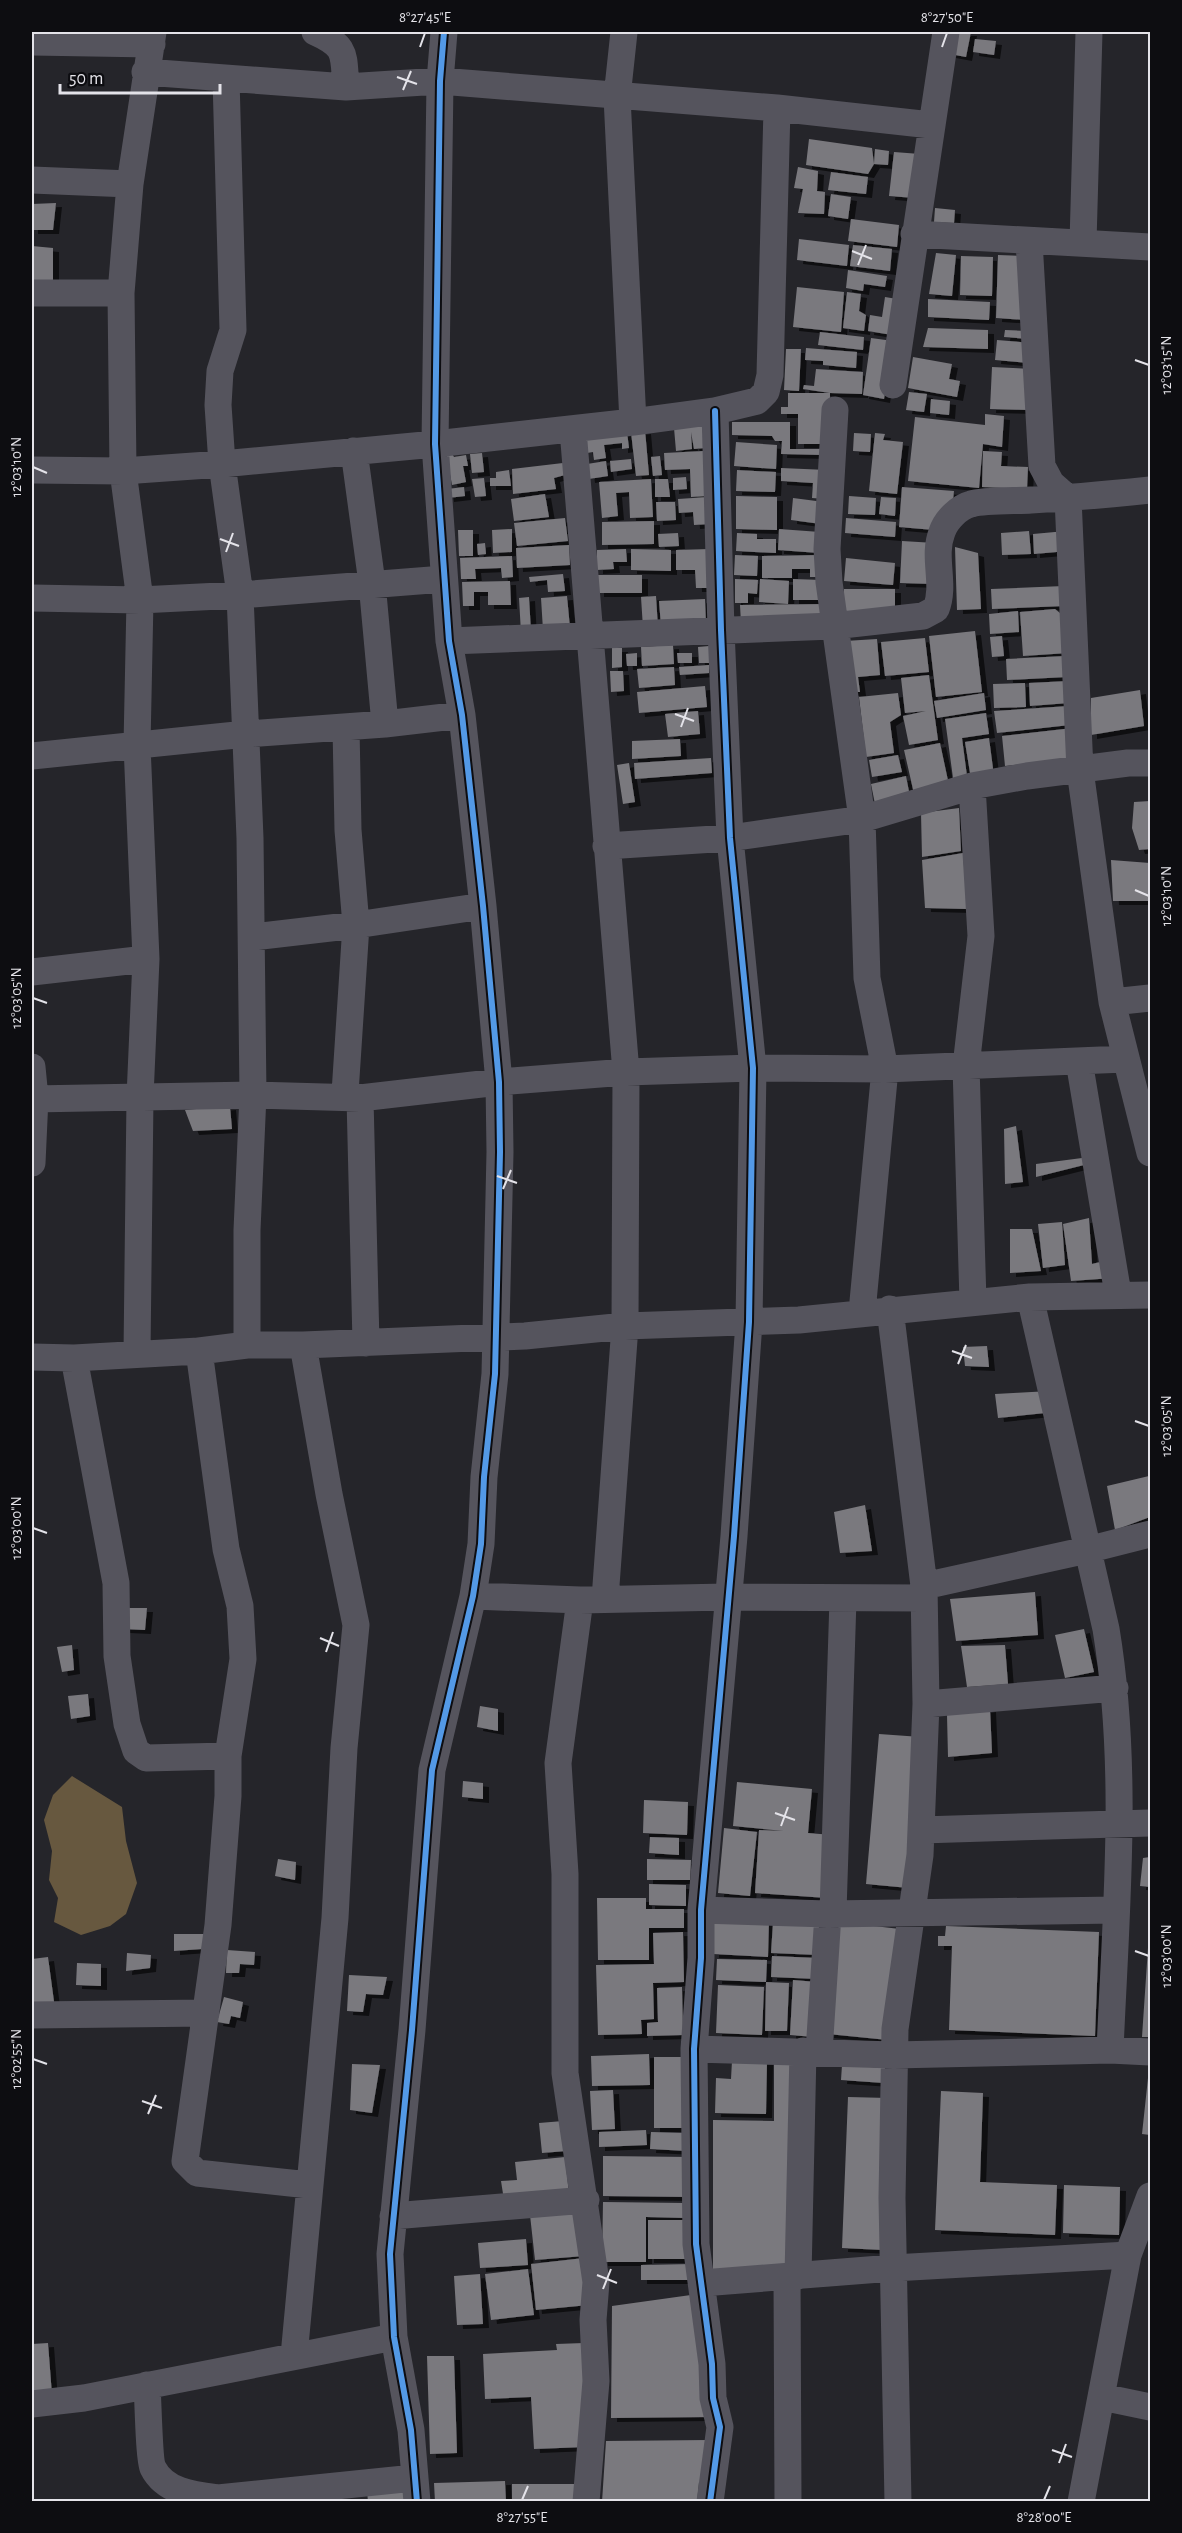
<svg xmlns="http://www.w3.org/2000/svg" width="1182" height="2533" font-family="'Alegreya Sans',sans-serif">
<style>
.water{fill:#67583f}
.building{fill:#7a797e;filter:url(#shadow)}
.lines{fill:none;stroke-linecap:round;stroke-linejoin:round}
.minor{stroke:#55545d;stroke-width:27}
.cycleway-casing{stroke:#0d0d11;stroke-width:10}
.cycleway{stroke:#5399e6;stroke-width:6}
.ticks{fill:none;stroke:#e4e3e9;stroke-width:2}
.neatline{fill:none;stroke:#e4e3e9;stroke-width:2}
.ticks-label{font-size:15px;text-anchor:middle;fill:#e4e3e9}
</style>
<defs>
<filter id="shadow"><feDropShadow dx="6" dy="4" stdDeviation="0" flood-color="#0009"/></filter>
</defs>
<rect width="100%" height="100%" fill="#25252a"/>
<path class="water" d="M72 1776 122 1807 126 1841 137 1883 126 1914 110 1926 81 1935 54 1922 58 1898 49 1880 52 1851 44 1820 53 1795Z"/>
<path class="building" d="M955 32H971L966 57 950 54Z
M975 39 996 41 994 55 973 52Z
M809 139 872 148 874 164 868 174 806 165Z
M875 149 889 151 888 165 874 164Z
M894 152 920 154 915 198 889 196Z
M798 167 818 171 817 191 825 192 824 214 798 213 803 189 794 188Z
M831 172 868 177 866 194 828 190Z
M831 194 851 197 848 219 828 216Z
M56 203 53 230H32V204Z
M935 208 955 210 954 223 934 222Z
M851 219 899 225 897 247 848 241Z
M799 239 849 245 847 266 797 260Z
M853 245 892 249 890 271 850 266Z
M32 246 53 248V284H32Z
M936 253 956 255 952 296 929 294Z
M998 255 1028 256 1026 320 996 318Z
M961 256 993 257 992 296 960 295Z
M848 270 887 276 885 287 864 284 863 291 846 288Z
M797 287 844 292 841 332 793 327Z
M847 292 861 294 859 311 866 315 864 331 843 328Z
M885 297 897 299 892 335 868 331 870 315 882 317Z
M928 299 990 302 989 320 928 317Z
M928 328 988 330V349L923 347Z
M1005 330 1027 331 1029 339 1004 337Z
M820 332 864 337 863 350 818 345Z
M871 338 893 341 884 399 863 395Z
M997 340 1031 343 1029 363 995 360Z
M806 348 857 352 856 368 823 365V361L805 360Z
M786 349H801L799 391 784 390Z
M913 357 952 364 949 379 960 381 957 397 908 388Z
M992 367 1031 369 1030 410 990 409Z
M816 369 863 372 862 394 830 393 803 389 804 385 814 386Z
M909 392 927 394 924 412 906 410Z
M788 393H830V444H798V414H781V407H788Z
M931 399 950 401 949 415 930 413Z
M985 414 1004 416 1002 447 983 444 979 488 908 481 915 417 985 425Z
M732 422H790V449H822V455L781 454 782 441H775L772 436 732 435Z
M702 426 705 448 694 449 691 432 692 449 676 451 674 428Z
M645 430 649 475 636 476 631 432Z
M627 432 629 448 622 449V443L604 445 606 458 594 460 593 452 587 453 585 438Z
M854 433 871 434 870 452 853 451Z
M875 433 885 434 883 440 903 442 897 494 869 491Z
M736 442 777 445 776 469 734 466Z
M704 451 707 496 691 497 690 469 665 470 664 453Z
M983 451 1002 452 1001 466 1028 467 1027 489 982 487Z
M451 452 454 457 466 455 468 466H463L466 482 452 485 446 453Z
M482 453 484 472 472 473 470 454Z
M660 456 662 475 653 476 651 457Z
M631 459 632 469 611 472 610 461Z
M606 461 608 476 589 479 587 464Z
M563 463 565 475 554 478 556 489 513 494 512 469Z
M781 468 827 470 825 499 812 498 813 483 781 481Z
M509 470 511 486H490V478H496V472Z
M737 470 776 472 775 492 736 491Z
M686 477 687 489 673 490V478Z
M484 478 486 496 475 497 472 479Z
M651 479 653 517 630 518 629 492 616 493 618 516 602 518 599 482Z
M655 479H668L670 497H655Z
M464 487 465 496 448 498 447 489Z
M902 487 954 491 952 509 934 530 899 527Z
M545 494 549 517 514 521 511 499Z
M736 496 777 497V530L736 529Z
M849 496 876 498 875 515 848 514Z
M708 497 710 524 694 525 693 512 679 513 678 499Z
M881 497 896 498 895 516 879 514Z
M793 498 824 502 821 524 791 520Z
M656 502H675L676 520 657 521Z
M565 518 568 541 517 546 514 523Z
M846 518 896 522 895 537 845 533Z
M654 521V544L602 545V522Z
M512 529V552L493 553 492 530Z
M779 529 820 532 819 553 778 550Z
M458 530H473V556H459Z
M1029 531 1031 554 1002 555 1001 533Z
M1066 531 1068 551 1034 554 1033 534Z
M678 533 679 546 659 547 658 534Z
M737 533 757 534V539H776V553L736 551Z
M902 541 935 543 933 584 900 583Z
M485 543 486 554 478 555 477 544Z
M569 545 570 565 517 568 516 548Z
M955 547 978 553 981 609 957 610Z
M626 549 627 562H613L614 569 597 570V550Z
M631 549 671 550V571L631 570Z
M710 549 711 588H696L695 570H676V550Z
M735 555 758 556 757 576 734 575Z
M820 555V577H810V569H792V578H762V556Z
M512 556 513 577 502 578 501 568 475 569 476 579H461L460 558Z
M846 558 895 563 893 585 844 581Z
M563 574 565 591 548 592 547 580 530 582 529 577Z
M598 575H642V593H598Z
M735 579 758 580 757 594 748 593V603H735Z
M760 579 789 581 788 604 759 602Z
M793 579 822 580V600H793Z
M510 581 511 605H488V592H474V606H463L462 582Z
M1064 586 1065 606 992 609 991 589Z
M844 589H895V616L844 615Z
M567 596 570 628 543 630 541 598Z
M656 596 658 628H643L641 597Z
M529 597 531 632 521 633 519 598Z
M705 599 706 624 661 626 659 601Z
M826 604V622L741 623 740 605Z
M1055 609 1065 617 1068 653 1023 656 1020 612Z
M1018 611 1019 632 990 634 989 614Z
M975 631 982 692 936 697 929 636Z
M1002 636 1004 656 992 657 990 637Z
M925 638 929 672 885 676 881 642Z
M877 639 880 675 858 677 860 692H849L845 641Z
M673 645 674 664 642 666 641 647Z
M709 646 710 663H699L698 647Z
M612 648H622V667L612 668Z
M637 653V666H627L626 654Z
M677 653H692V663H678Z
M1066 656 1067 677 1007 680 1006 659Z
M709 665V673L680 675 679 667Z
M674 667 675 685 639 688 637 669Z
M610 671H623L624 691 611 692Z
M929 675 938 740 909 745 903 716 926 711 905 713 901 678Z
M1068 681 1069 703 1030 706 1029 683Z
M1025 683 1026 707 994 708 993 684Z
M705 686 707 707 639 713 637 692Z
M1140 690 1144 726 1091 735V698Z
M898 693 901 715 890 722 894 753 866 757 859 697Z
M984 693 986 710 937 718 934 701Z
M1069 706 1070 725 997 733 994 711Z
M698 711 700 734 668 737 665 714Z
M986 713 989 734 962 738 967 776 953 778 945 719Z
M1073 728 1076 758 1005 766 1002 736Z
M989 738 994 776 971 779 965 742Z
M680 739 681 756 632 759V741Z
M940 743 950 790 915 798 904 750Z
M898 755 902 772 872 777 869 760Z
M711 758 712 773 635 779 634 763Z
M629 763 635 802 623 804 617 765Z
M906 776 911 802 876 809 871 784Z
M1150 801V849L1139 850 1132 828 1134 802Z
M959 808 961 851 922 857 921 813Z
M963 853 967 909 925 908 922 860Z
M1111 860 1150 863V901H1113Z
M230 1106 232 1129 193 1131 185 1110Z
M1016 1126 1023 1182 1005 1184 1004 1129Z
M1082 1158 1084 1165 1036 1177V1164Z
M1089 1218 1092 1264 1112 1259 1113 1278 1071 1281 1063 1224Z
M1062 1222 1065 1265 1043 1268 1038 1224Z
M1010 1229H1032L1041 1271 1010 1273Z
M987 1346 989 1367 965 1366 963 1347Z
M1050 1391 1055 1412 998 1418 995 1394Z
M1149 1476 1150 1517 1115 1530 1107 1486Z
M865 1505 872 1551 840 1553 834 1512Z
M1035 1592 1038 1635 956 1641 950 1599Z
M123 1608H147L145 1630 123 1629Z
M1084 1629 1094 1672 1065 1678 1055 1635Z
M72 1645 74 1670 62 1672 57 1647Z
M1005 1645 1008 1684 967 1687 961 1646Z
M88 1694 90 1716 71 1719 68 1696Z
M480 1706 498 1709V1731L477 1727Z
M990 1708 992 1753 948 1757 947 1715Z
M879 1734 921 1737 909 1888 866 1884Z
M463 1781 483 1783V1799L462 1797Z
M737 1782 812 1789 808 1833 832 1835 827 1898 755 1893 759 1830 784 1831 733 1826Z
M644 1800 688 1802 687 1835 643 1833Z
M724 1828 757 1832 750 1896 718 1893Z
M650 1837 679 1838V1855L649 1853Z
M1150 1857V1887L1140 1886 1143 1858Z
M278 1859 296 1862 295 1880 275 1876Z
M647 1859 691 1860 690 1880H647Z
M649 1884 686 1885V1906L649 1905Z
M597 1898H646V1909H684V1928H649V1960H598Z
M714 1918 769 1920 768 1957 713 1954Z
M839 1922 900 1929 888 2040 828 2034Z
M773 1923 819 1925 818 1955 771 1953Z
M946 1926 1099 1932 1095 2036 949 2030 952 1946H938V1936H945Z
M683 1932 684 1982 653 1983 654 2019 641 2020 642 2034 598 2035 596 1965 654 1964 653 1933Z
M1149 1933H1150V2037H1142Z
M174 1934H204L202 1949 174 1951Z
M227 1950 255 1952 254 1965 240 1964 239 1973H226Z
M127 1953 151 1955 150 1968 126 1971Z
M772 1956 818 1958 817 1979 771 1977Z
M48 1957 55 2009 32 2012V1959Z
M717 1959 767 1960 766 1982 716 1980Z
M77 1963 101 1964V1986L76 1985Z
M349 1975 387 1977 383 1995 366 1994 363 2012 347 2011Z
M793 1980 817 1982 814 2037 790 2035Z
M766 1982 789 1983 787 2031H765Z
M718 1985 764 1987 762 2035 716 2033Z
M682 1987 683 2035 647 2036V2023L658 2022 657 1988Z
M224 1997 243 2002 240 2018 231 2016 229 2024 217 2022Z
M649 2054 650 2085 592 2086 591 2056Z
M654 2057H690V2128H654Z
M732 2061H767L766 2114 715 2113 716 2078 731 2079Z
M774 2061 794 2062V2270L713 2269V2120L774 2121Z
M352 2064 380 2065 372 2113 350 2110Z
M842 2065 885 2068 884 2083 841 2080Z
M1148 2078H1150V2135L1142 2134Z
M613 2090 615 2129 592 2130 590 2091Z
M941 2091 983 2093 980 2182 1057 2185 1055 2235 935 2230Z
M848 2097 888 2098 883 2250 842 2248Z
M563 2121 566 2151 542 2153 539 2123Z
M646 2130 647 2145 599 2147V2132Z
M651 2132 687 2133V2151L650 2149Z
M603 2156 690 2157V2197L603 2196Z
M565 2157 569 2194 504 2200 501 2181 517 2180 515 2162Z
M1064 2185 1120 2187 1119 2235 1063 2233Z
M603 2202 685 2203V2218L646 2217V2262H602Z
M579 2211 584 2256 535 2260 530 2215Z
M648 2220H691V2259H648Z
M526 2239 528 2265 480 2268 478 2243Z
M584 2258 589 2305 536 2310 531 2264Z
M692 2264V2280H641V2265Z
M528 2269 534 2315 491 2320 485 2274Z
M480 2274 483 2324 457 2325 454 2276Z
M698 2294 708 2417 611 2418 612 2306Z
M48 2343 52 2395 32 2397V2344Z
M584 2343 585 2447 534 2449 531 2397 485 2399 483 2354 557 2350 556 2344Z
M427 2356H454L457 2453 430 2454Z
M708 2440V2481L699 2482 697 2502H602L606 2441Z
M505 2481 506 2502H435L434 2483Z
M512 2484H578V2502H512Z
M404 2488 405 2502H368L367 2491Z"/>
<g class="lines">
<path class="minor" d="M315 32C348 47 343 54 346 87
M624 32 617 97 633 422
M32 42 152 44
M145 72 346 87 440 81 777 108 931 125
M226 79 233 330 220 371 218 405 222 464 240 595 250 838 253 1095 247 1230V1345
M32 180 130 184
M914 234 1150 247
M1029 241 1042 466 1051 483 1068 498 1080 770 1112 1002 1150 1153
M1083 242 1089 32
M32 293H121
M893 385 946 32
M835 410 827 549 829 582 862 819 867 978 885 1069 862 1312
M573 430 626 1072 625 1326 605 1599
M354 451 372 583 385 724
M32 470 123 471 222 464 435 444 633 422 715 411 757 401 766 392 770 375 777 108
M32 598 140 600 240 595 444 579
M449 641 833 626 923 616 936 609C946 584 932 557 942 532 946 520 959 507 971 504 984 500 1016 501 1031 500 1071 498 1111 494 1150 490
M346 727 348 830 356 925 483 906
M32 756 246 734 385 724 462 715
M972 786 981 936 966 1066 973 1302
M606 846 730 838 862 819 972 786 1027 776 1128 763H1150
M253 937 356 925 345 1093 360 1098 366 1343
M32 972 146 959
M1112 1002 1150 998
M1079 1061 1118 1294
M32 1067 35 1098 32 1163
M32 1099 253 1095 360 1098 499 1082 626 1072 753 1068 885 1069 1125 1059
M1030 1297 1106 1629C1129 1768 1116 1910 1110 2050
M890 1309 924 1586 926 1704 920 1855 895 2029 892 2198 898 2502
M199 1351 226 1549 240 1606 243 1659 228 1756V1796L218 1925 185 2161 197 2173 309 2185
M137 1353 140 1097 146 959 137 745 140 600 123 471 121 293 130 184 153 32
M32 1357 74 1358 199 1351 247 1345H303L525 1336 625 1326 799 1320 1030 1297 1150 1295
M74 1358 116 1583 117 1656 127 1724 136 1751 146 1758 228 1756
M924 1586 1087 1550 1150 1534
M473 1596 580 1600 727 1597 924 1598
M580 1600 558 1763 565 1874V2073L596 2282 593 2320 596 2381 586 2502
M926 1704 1115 1688
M921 1830 1150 1823
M701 1910 828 1914 1116 1910
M833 1912 843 1599
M32 2015 206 2013
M694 2049 894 2055 1110 2050 1150 2052
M819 2052 828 1914
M393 2216 586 2200
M798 2276 803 2051
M787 2277 788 2502
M702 2283 893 2268 1128 2255
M294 2356 335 1918 344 1748 356 1625 329 1494 303 1345
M147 2385C148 2399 149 2460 153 2468 165 2492 194 2495 218 2498L414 2478
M1102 2397 1150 2407
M32 2404 84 2398 394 2337
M417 2502 411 2430 394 2337 390 2254 412 2030 432 1770 473 1596 481 1544 484 1477 495 1374 500 1152 499 1082 483 906 462 715 449 641 435 444 440 81 444 32
M710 2502 720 2427 713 2398 712 2364 696 2244 694 2049 701 1958V1910L734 1536 749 1322 753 1068 730 838 721 630 715 411
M1081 2502 1128 2255 1150 2196"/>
<defs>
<path id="cycleway" d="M417 2502 411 2430 394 2337 390 2254 412 2030 432 1770 473 1596 481 1544 484 1477 495 1374 500 1152 499 1082 483 906 462 715 449 641 435 444 440 81 444 32
M710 2502 720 2427 713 2398 712 2364 696 2244 694 2049 701 1958V1910L734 1536 749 1322 753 1068 730 838 721 630 715 411"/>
</defs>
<use href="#cycleway" class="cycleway-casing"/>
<use href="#cycleway" class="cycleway"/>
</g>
<path class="ticks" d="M420 47 425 33M942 47 947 33M397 77 417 84M403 90 411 71M852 251 872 259M858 265 866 245M1135 360 1149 365M33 467 47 473M220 539 239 546M226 552 233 533M675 714 694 721M681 727 688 708M1135 890 1149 896M33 998 47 1003M497 1176 517 1183M503 1189 511 1170M952 1351 972 1358M958 1364 966 1345M1135 1421 1149 1426M33 1528 47 1533M320 1638 339 1646M326 1652 333 1632M775 1813 795 1820M781 1826 788 1807M1135 1951 1149 1956M33 2059 47 2064M142 2101 162 2108M148 2114 156 2095M597 2275 617 2283M603 2289 611 2269M1052 2450 1072 2457M1059 2463 1066 2444M522 2500 528 2486M1044 2500 1050 2486"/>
<rect width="1182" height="2533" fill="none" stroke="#0d0d11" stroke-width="66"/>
<path d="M60 84v9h160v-9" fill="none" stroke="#e4e3e9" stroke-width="3"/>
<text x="69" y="84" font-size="18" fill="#e4e3e9" stroke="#0d0d11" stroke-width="4.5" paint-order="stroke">50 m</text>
<rect x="33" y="33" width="1116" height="2467" class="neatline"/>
<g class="ticks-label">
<text x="425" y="22">8°27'45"E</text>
<text x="947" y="22">8°27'50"E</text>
<text transform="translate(1166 365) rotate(-90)" y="5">12°03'15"N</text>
<text transform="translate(16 467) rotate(-90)" y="5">12°03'10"N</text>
<text transform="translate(1166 896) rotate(-90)" y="5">12°03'10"N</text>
<text transform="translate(16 998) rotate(-90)" y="5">12°03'05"N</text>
<text transform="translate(1166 1426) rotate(-90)" y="5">12°03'05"N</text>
<text transform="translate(16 1528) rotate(-90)" y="5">12°03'00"N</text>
<text transform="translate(1166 1956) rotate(-90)" y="5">12°03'00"N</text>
<text transform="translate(16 2059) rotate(-90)" y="5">12°02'55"N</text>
<text x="522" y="2522">8°27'55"E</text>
<text x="1044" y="2522">8°28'00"E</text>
</g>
</svg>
